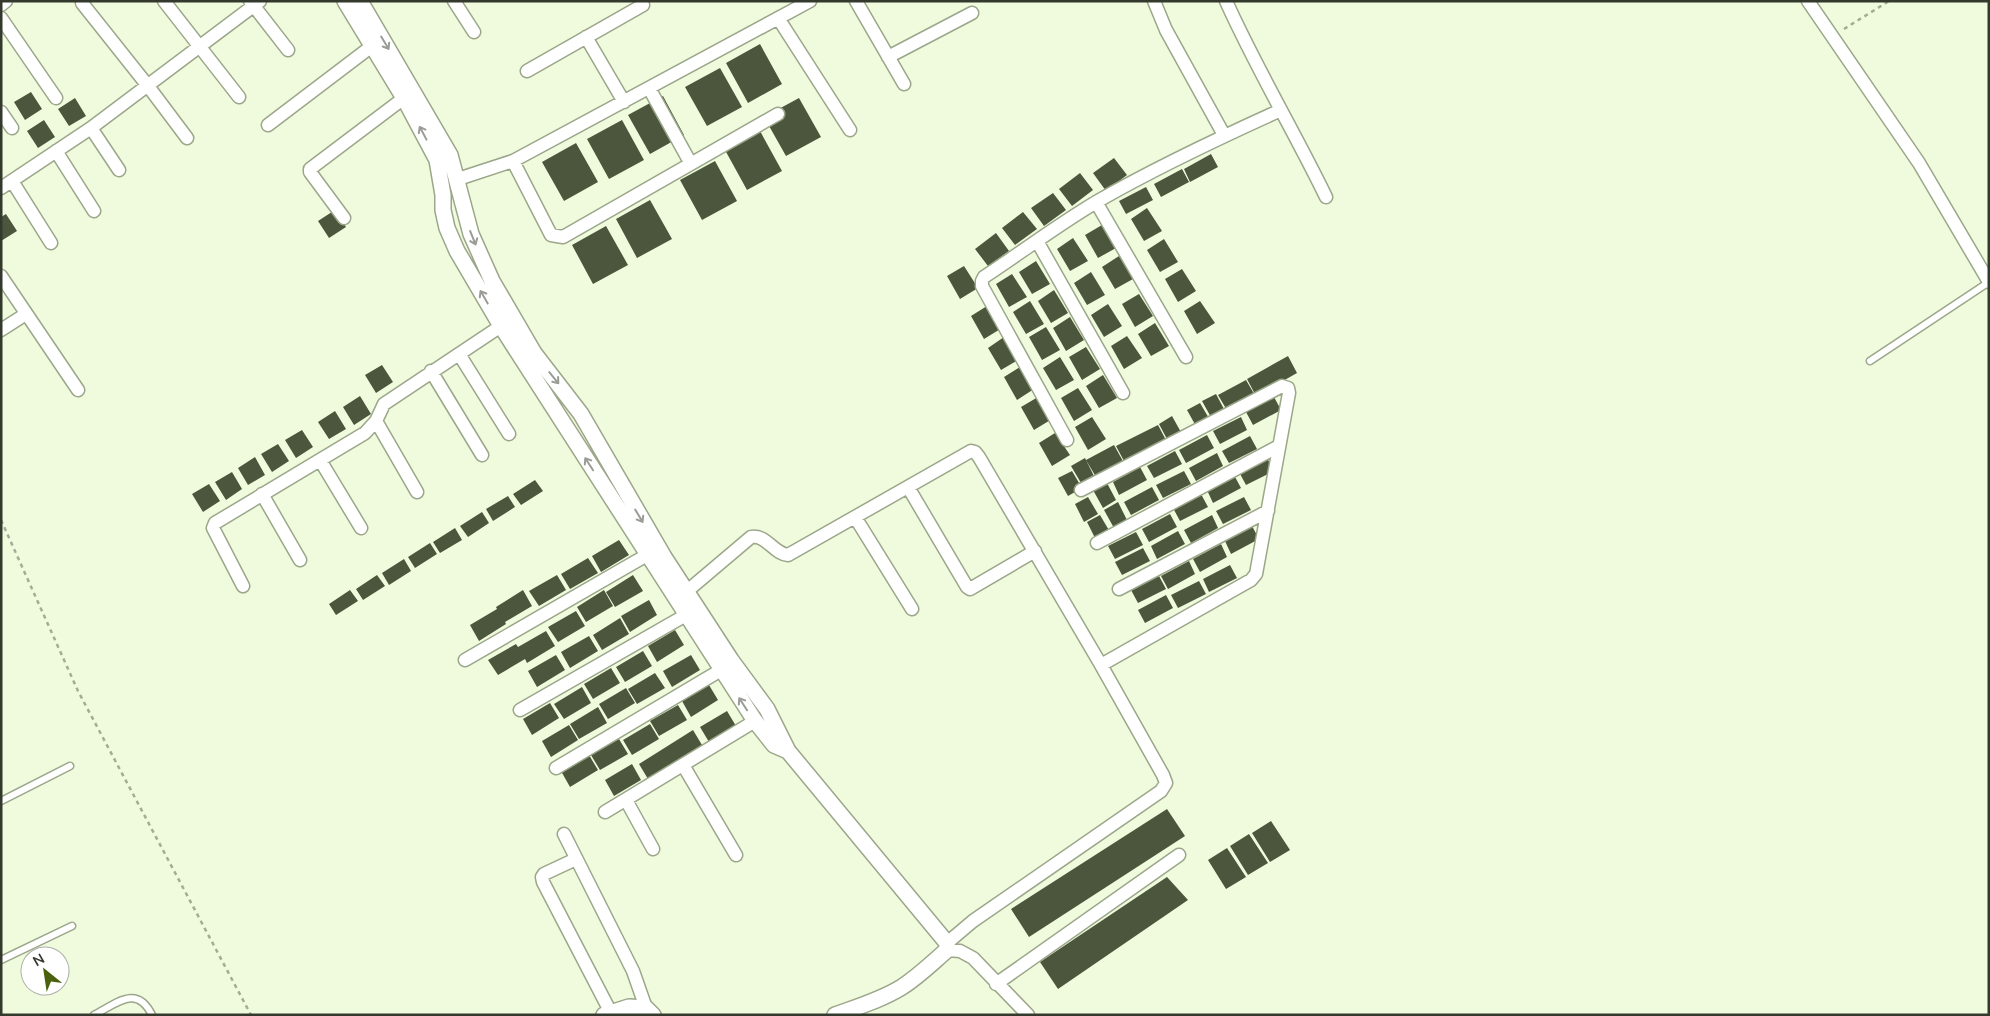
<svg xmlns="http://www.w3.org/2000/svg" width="1990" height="1016" font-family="Mulish,sans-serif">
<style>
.building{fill:#4c563c}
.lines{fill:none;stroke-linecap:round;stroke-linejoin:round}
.service-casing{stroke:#9ba68a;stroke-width:9}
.minor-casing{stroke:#9ba68a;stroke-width:15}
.tertiary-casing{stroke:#9ba68a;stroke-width:18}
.path{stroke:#a3ac95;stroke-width:2.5;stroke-dasharray:4 4;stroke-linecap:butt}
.service{stroke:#fff;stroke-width:6}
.minor{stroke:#fff;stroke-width:12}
.tertiary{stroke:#fff;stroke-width:15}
.oneway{stroke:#9a9c96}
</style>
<rect width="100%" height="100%" fill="#effbdc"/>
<path class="building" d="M760 44 782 84 748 103 726 63Z
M720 68 742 107 707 126 685 87Z
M31 92 42 109 25 120 14 102Z
M663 96 684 135 650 154 628 115Z
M75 98 86 116 69 126 58 109Z
M799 98 821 137 786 156 764 117Z
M44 120 55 137 38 148 27 131Z
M622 120 644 160 609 179 587 139Z
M760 131 782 171 747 190 725 150Z
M576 143 598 182 564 201 542 162Z
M1211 154 1218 167 1190 182 1184 169Z
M1114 158 1127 175 1106 191 1093 173Z
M715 161 737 201 702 220 680 180Z
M1182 169 1189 182 1161 197 1154 184Z
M1080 173 1093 190 1072 206 1059 189Z
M1146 187 1153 200 1126 214 1119 201Z
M1053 193 1066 210 1044 226 1031 208Z
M650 200 672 239 637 258 616 219Z
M1147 208 1162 231 1144 241 1131 219Z
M335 210 346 227 329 238 318 221Z
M1023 212 1037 229 1015 245 1002 228Z
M6 214 17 231 1 241V217Z
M1102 225 1116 248 1098 258 1085 235Z
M606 226 628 265 593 284 572 245Z
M996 233 1009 251 988 266 975 249Z
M1073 238 1088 261 1070 271 1057 249Z
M1164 239 1178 262 1160 272 1147 250Z
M1119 256 1133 279 1115 289 1102 267Z
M1036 261 1050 284 1032 294 1019 272Z
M964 266 978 288 960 299 947 276Z
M1182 269 1196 291 1178 302 1165 279Z
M1091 272 1105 295 1087 305 1074 283Z
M1012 274 1027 297 1009 307 996 284Z
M1054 290 1068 313 1051 323 1038 301Z
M1139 294 1153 316 1135 327 1122 304Z
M1030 301 1044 324 1026 334 1013 312Z
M1200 301 1215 323 1197 334 1184 311Z
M1108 304 1122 326 1104 337 1091 315Z
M987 306 1002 328 984 339 971 316Z
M1070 317 1084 340 1066 351 1053 328Z
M1155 323 1169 346 1151 356 1138 334Z
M1046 327 1060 350 1042 360 1029 337Z
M1127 336 1142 358 1124 369 1111 346Z
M1004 337 1018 360 1001 370 988 348Z
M1086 347 1100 369 1082 380 1069 357Z
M1288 356 1297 373 1256 396 1247 379Z
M1060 357 1074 380 1056 390 1043 368Z
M382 365 393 382 376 393 365 375Z
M1020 367 1034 389 1017 400 1004 377Z
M1103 375 1117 398 1099 408 1086 386Z
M1246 380 1256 397 1228 412 1218 395Z
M1078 388 1092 410 1074 421 1061 398Z
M1216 394 1225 411 1212 419 1202 401Z
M360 396 371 414 354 425 343 407Z
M1038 397 1052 419 1034 430 1021 407Z
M1274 397 1281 410 1253 425 1246 412Z
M1200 403 1210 420 1197 428 1187 410Z
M335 411 346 429 329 439 318 422Z
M1172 416 1182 434 1168 441 1159 424Z
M1092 417 1106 439 1088 450 1075 427Z
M1241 417 1247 430 1220 444 1213 431Z
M1158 425 1167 442 1125 463 1116 446Z
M302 430 313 447 296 458 285 440Z
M1055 433 1070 455 1052 466 1039 443Z
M1207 435 1214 448 1186 463 1179 450Z
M1250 436 1257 449 1229 463 1222 451Z
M278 444 289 461 272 472 261 454Z
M1114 445 1124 463 1096 477 1086 460Z
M1175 451 1182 464 1154 478 1147 466Z
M1217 453 1223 466 1196 481 1189 468Z
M255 457 265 475 248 485 238 468Z
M1085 458 1094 476 1081 483 1071 466Z
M1267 458 1274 471 1246 485 1239 472Z
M1140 467 1147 480 1119 495 1113 482Z
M1072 471 1082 488 1068 496 1058 478Z
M1184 471 1191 484 1163 498 1156 485Z
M232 472 242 489 226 500 215 482Z
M1234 475 1241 488 1213 503 1207 490Z
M535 480 543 491 521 505 513 494Z
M1107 483 1116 500 1103 508 1093 490Z
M209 484 220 501 203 512 192 494Z
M1152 487 1159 500 1131 515 1124 502Z
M1201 494 1208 507 1180 521 1173 508Z
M508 496 515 507 493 521 486 509Z
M1088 497 1098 514 1084 522 1075 504Z
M1244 497 1251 510 1223 524 1216 511Z
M1118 502 1127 520 1114 528 1104 510Z
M482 512 489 523 468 537 460 526Z
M1170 514 1177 527 1149 542 1142 529Z
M1100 515 1110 532 1096 540 1087 522Z
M1212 515 1218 528 1191 543 1184 530Z
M1252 526 1259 539 1231 554 1225 541Z
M455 528 462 540 440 553 433 542Z
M1178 531 1185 544 1157 559 1151 546Z
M1136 532 1143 545 1115 559 1108 546Z
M619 540 629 555 601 572 592 556Z
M430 543 437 554 415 568 408 557Z
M1221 544 1227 557 1200 572 1193 559Z
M1143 548 1150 561 1122 575 1115 562Z
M588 558 598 573 570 589 561 574Z
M404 559 411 571 389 585 382 573Z
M1189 561 1195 574 1168 589 1161 576Z
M1230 565 1237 578 1209 592 1203 579Z
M377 575 385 586 363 600 356 589Z
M557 575 566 590 539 606 529 591Z
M633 575 643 591 615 607 606 592Z
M1159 576 1166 589 1138 603 1131 590Z
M1199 581 1206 594 1178 608 1171 595Z
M350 590 358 601 336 615 329 604Z
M523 590 532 606 505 622 506 624 479 641 470 625 497 609 496 607Z
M604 590 613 606 586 622 577 607Z
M1166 595 1173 608 1145 623 1138 610Z
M649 600 657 615 630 632 621 616Z
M576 611 585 626 558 642 548 627Z
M620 618 629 634 602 650 593 635Z
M675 630 684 645 657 662 648 646Z
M546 631 555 646 527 663 525 659 498 675 488 660 516 644 518 647Z
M589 636 598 651 570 668 561 652Z
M643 651 652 666 625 682 616 667Z
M556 655 565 670 537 687 528 671Z
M691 655 700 670 672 687 663 671Z
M611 668 620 683 593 699 584 684Z
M655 673 665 688 637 704 628 689Z
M709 685 718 700 691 717 682 701Z
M582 687 591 703 564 719 554 704Z
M626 688 635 703 608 719 599 704Z
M550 703 559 718 532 735 523 719Z
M678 705 687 720 659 736 650 721Z
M598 707 607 723 579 739 570 724Z
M727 711 736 726 709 742 700 727Z
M650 724 659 739 632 755 623 740Z
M569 725 578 740 551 757 542 741Z
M693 730 702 745 648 779 639 764Z
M619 739 628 754 600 770 591 755Z
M589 755 598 770 570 787 561 771Z
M632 764 641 780 614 796 605 780Z
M1167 809 1185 836 1029 937 1011 909Z
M1271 821 1290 850 1270 862 1252 833Z
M1249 834 1268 863 1248 875 1230 846Z
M1227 848 1246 877 1226 889 1208 860Z
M1167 877 1188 900 1058 989 1040 962Z"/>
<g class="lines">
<defs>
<path id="service" d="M1870 361 1989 282
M1 801 70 766
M1 960 72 926
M94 1015C117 1003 137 984 152 1015"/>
<path id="minor" d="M164 1 239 97
M250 1 288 50
M454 1 474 32
M856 1 904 84
M1154 1 1166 30 1224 135
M1226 1C1256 68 1294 131 1326 197
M1808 1 1919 163 1989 282
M82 3 148 86 187 138
M1 5 6 1
M1 18 56 98
M778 18 850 130
M586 37 624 102
M888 57 972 13
M527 71 643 5
M649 88 691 164
M1 112 12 128
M268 125 372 46
M91 128 119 170
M56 151 94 211
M513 161 551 235 563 237 778 114
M458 179 513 161 810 1
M12 181 51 243
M1 188 91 128 260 1
M1096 202 1186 357
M344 218 310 172V169L404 98
M1037 241 1123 393
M1 276 78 390
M1 330 26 314
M459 354 509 434
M431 371 482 455
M376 421 417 492
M1067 440 982 286V281L984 277C1022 252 1059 224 1098 201 1157 167 1219 138 1281 110
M320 460 361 528
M908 487 967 587 970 589 1035 551
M262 494 300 560
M855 517 912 609
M1097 543 1279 446
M243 586 213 528 215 523 365 433 376 421 384 404 501 326
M1119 589 1268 511
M686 592 751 537C766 534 774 554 788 555L971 451 975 452 979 457 1101 665
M465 660 647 555
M520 710 686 615
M683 765 736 855
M556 768 721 670
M626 800 653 849
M605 812 755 721
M564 834 633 971 646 1008
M576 859 544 874 542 877 543 882 610 1011
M947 943 973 921 1161 791 1166 783 1163 775 1101 665 1251 580 1256 574 1289 393 1288 388 1282 386 1081 490
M947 950 960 951 973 958 1028 1015
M996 984 1179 855"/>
<path id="tertiary" d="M345 1 404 98 437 160 443 195V210L447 228 457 251 501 326 755 721 774 745 788 751
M360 1 450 155 471 234 492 281 534 353 581 414 664 557 731 660 767 709 788 751 947 943V950C932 963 919 976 902 987 881 1000 857 1007 835 1015
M604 1015 629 1007 646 1008 653 1015"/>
</defs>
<use href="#service" class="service-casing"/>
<use href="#minor" class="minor-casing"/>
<use href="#tertiary" class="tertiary-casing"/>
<path class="path" d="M1844 29 1889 1
M1 520 78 691 251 1015"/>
<use href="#service" class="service"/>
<use href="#minor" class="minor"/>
<use href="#tertiary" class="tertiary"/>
</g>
<defs><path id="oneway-shaft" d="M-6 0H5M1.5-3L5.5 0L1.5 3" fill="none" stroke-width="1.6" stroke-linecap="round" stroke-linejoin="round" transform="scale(1.25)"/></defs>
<g class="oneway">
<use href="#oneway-shaft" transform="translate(385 43) rotate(59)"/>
<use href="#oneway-shaft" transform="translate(423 133) rotate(-118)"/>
<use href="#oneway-shaft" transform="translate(473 238) rotate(68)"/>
<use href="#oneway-shaft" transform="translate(484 297) rotate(-120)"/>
<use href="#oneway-shaft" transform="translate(554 378) rotate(51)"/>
<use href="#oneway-shaft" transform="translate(589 464) rotate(-123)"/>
<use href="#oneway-shaft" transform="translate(639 516) rotate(59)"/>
<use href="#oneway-shaft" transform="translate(743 704) rotate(-123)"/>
</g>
<rect width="1990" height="1016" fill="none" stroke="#34392d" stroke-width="5"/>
<g transform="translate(45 971) rotate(330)"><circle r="24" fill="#ffffff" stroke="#aeb0ab"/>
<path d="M0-4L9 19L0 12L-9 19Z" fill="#4a610d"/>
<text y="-8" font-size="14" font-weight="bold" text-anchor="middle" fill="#34392d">N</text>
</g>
</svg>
